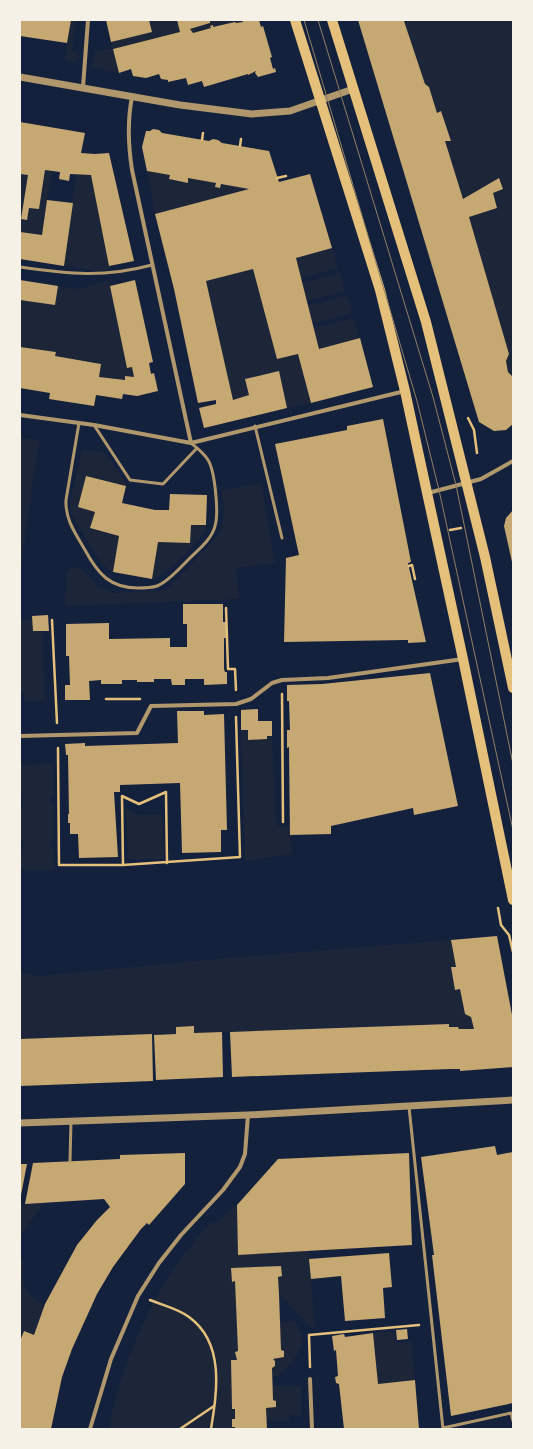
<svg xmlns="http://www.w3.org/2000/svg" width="533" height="1449" font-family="'PT Sans',sans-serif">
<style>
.green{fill:#1d2539}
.building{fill:#c6a872}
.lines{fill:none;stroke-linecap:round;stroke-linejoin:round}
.path{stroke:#e5c07b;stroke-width:2.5}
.service{stroke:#b1986c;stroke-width:3}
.minor{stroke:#b1986c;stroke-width:4}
.tertiary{stroke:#b1986c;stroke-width:7}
.primary{stroke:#e5c07b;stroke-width:10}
.tram{stroke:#918062;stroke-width:1}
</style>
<rect width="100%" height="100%" fill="#14213d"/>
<path class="green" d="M71 20H76L72 50 77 52 79 57 75 62 65 60Z
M149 20H177L180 32 113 49 119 73 92 67 95 51 112 49 111 42 151 32Z
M210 20H242L243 22 236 23 235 22 213 27V25L211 26V28L193 33 190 32V29L210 24Z
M410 20H513L512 376C507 371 505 360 509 354L469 217 497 208 493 193 503 189 499 178 463 199 445 141H451L441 111 437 113 429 87 425 84 405 24Z
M45 170 52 171 42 235 20 232V174L28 175 21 219 29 208 39 209Z
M147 171 170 175V180L187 183 189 178 216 183 215 187 220 188 221 184 249 189 155 214Z
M78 173 91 175 110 269 101 271 64 266 76 175Z
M332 248 338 268 301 278 296 258Z
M253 269 277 359 298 354 311 403 287 408 279 372 249 395 233 400 206 281Z
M340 273 345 291 307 301 302 283Z
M109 280 127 367H132L134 377 125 376V380L99 377 101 363 55 356 56 352 20 347V300L55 305 58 286 78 289Z
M347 296 352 313 313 323 308 306Z
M353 318 360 338 319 349 314 328Z
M20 438 39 440 20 573Z
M82 450 104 452 125 481 126 486 87 476 78 507 95 512 90 529 119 536 113 572 102 564 70 512V502Z
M261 483 275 563 236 568 239 599 65 606 67 574 71 567 80 568 98 586 114 593 167 590 221 532 224 509 222 491Z
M191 525H206V530C197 542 166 578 152 579L158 542 190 543Z
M20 620H32L33 631H42L45 701H24V693H20Z
M241 730H248L249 740 267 739V736H272L276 825 290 827 292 854 245 861Z
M53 764 54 797 50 798V805H54V840L50 841V849H54V870H20V851H23V840H20V808L23 807V797H20V765Z
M126 808 138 815 162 814 164 859H128Z
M451 940 456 967H451L460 989 465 1014 471 1017 474 1029H459L458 1027H449V1024L194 1033 193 1026 176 1027V1034L20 1039V973L40 976 228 958Z
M44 1203 22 1234 20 1237V1205Z
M237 1205 309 1251 315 1331 279 1294 278 1277 282 1276 281 1266 231 1268 232 1281H235L238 1351 235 1353 237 1360H231L232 1409H235V1419H232V1427H235V1429H109C119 1372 147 1305 181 1259 190 1246 200 1235 210 1223H216Z
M20 1259 25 1262C19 1281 26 1296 45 1304L34 1335 24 1331 20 1341Z
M294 1321C313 1345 296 1356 279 1376H272V1368L275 1366V1361L272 1359 284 1357V1351L281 1350 280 1322Z
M394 1331 396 1343 411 1341 415 1380 378 1384 373 1333Z
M272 1386H301V1415H290L289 1421H266V1408L276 1406V1401L273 1400Z"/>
<path class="building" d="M20 20H71L67 43 20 36Z
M106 20H149L152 32 111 42Z
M177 20H210V23L190 29 193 33 211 28 210 26 213 25V27L235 22 236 23 243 22 242 20H259L261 27 263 26 272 57 270 58 273 69 275 68 276 72 258 77 255 73 256 71 248 75V74L204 87 202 81 188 85 186 78 168 82V80L161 79 159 74 146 78 133 76 131 69 119 73 113 49 180 32Z
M358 20H406L404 21 425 84 429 87 437 113 441 111 451 141H445L463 199 499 178 503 189 493 193 497 208 469 217 509 354 506 361 508 372 512 376 513 374V424L506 430 494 431 479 422Z
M20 122 85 133 81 153 95 154 109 153 134 261 109 266 91 175 70 174 69 181 59 179 60 172 45 170 39 209 29 208 27 220 21 219 28 175 20 174Z
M153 129 159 130 162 133 209 141 213 139 218 140 222 143 269 151 279 182 310 174 332 248 296 258 319 349 360 338 373 387 311 403 298 354 277 359 253 269 206 281 233 400 249 395 245 379 279 371 287 408 204 428 199 408 216 404V400L198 403 174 289 155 214 249 189 221 184 220 188 215 187 216 183 188 178V183L169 179 170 175 147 171 142 147 146 131H150Z
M47 200 73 203 64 266 20 259V232L42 235Z
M20 280 58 286 55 305 20 300Z
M135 280 153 362 149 363 151 374 154 373 158 391 137 396 123 394 122 399 96 395 94 406 49 399 50 393 20 388V347L56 352 55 356 101 364 99 377 125 380V376L134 377 132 367 127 368 110 286Z
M383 419 411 562 408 563 426 642 408 643V640H405L284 642 286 558 299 555 275 444 347 430V426Z
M86 476 126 486 122 503 155 510H169L170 494 207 495 206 525H191L190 543 158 542 152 579 113 572 119 536 90 528 95 512 78 507Z
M513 510V562H512L504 526 506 518Z
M183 604H223V622H226V638H224V669L225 672H227V684L204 685V679H185V685H172L171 679H154V682H137V680H122V684H101V680L89 681 90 700H65V685H70L69 656H66V624L109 623V639L170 638V647H187V624H183Z
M48 615 49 631H33L32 616Z
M430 673 458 806 414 815 413 808 331 826V834L290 835 289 747 287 748V730H290L289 701H287V685L322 684Z
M258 709V721H272V736H267V739L248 740V730H241V710Z
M177 711H204V715L224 714 227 830H221V852L182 853 180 783 120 785V792H114L118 857 79 858 78 834H70V823H68V814H69L68 755H66L65 744 85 743V746L178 743Z
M497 936 513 1020V1067L460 1071V1069H451L232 1077 230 1032 449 1024V1027H458L459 1029H474L471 1017 465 1014 460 989 455 990 451 967H456L451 940Z
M194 1026V1033L222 1032 223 1077 156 1080 154 1035 176 1034V1027Z
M152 1034 153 1081 20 1086V1039Z
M495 1146 497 1155 513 1152V1403L451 1416 432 1255H434L421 1157Z
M185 1153V1184L149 1225 147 1223 141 1229 113 1267 97 1294 72 1349 62 1377 51 1429H20V1341L24 1331 34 1335 45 1304 77 1245 97 1220 110 1207 104 1199 25 1204 33 1163 120 1159V1155Z
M409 1153 412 1245 238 1255 237 1205 278 1159Z
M20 1164H27L21 1195H20Z
M389 1253 392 1287 383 1288 385 1318 345 1321 341 1276 311 1279 309 1259Z
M281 1266 282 1276 278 1277 279 1294 281 1350 284 1351V1357L273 1359 275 1361V1366L272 1368 273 1400 276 1401V1407L266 1408 267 1429H235V1427H232V1419H235V1409H232L231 1360H237L235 1352 238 1351 235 1281 232 1282 231 1268Z
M407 1329 408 1339 397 1340 396 1330Z
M373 1333 378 1384 415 1380 419 1429H344L339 1384 336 1383 335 1377 338 1376 336 1350 334 1351 332 1336 344 1334 345 1337Z"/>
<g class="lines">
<path class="path" d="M202 140 203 133
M240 146 241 139
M277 178 286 176
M468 418 474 430 477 453
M450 530 461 528
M409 566 412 565 415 579
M226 608 228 669H235L236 690
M52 620 57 723
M282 694 283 822
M106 699H140
M58 748 59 865H123L240 857 236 717
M123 865 122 796 139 804 166 792 167 863
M498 908 501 925 509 935 513 952
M150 1300C162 1305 179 1309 189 1317 225 1343 217 1392 211 1429
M310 1367 309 1335 419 1325
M180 1429 214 1406"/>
<path class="service" d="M20 267C69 274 103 278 152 265
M79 423 66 500C65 520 76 534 85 550 98 574 110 588 138 588 144 588 151 588 157 586 168 582 180 568 189 559 198 550 212 539 215 526 219 513 215 471 208 460 204 453 197 448 191 443
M94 425 130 480 163 484 197 448
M255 426 282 538
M409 1107 443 1429
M70 1161 71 1121
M443 1428 511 1413 513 1421"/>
<path class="minor" d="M83 87 88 20
M132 97C127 122 128 144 132 170L191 443
M20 415 94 425 191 443 405 391
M428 493 481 479 513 461
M20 736 137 733 151 706 236 704 251 699 272 683 282 680 328 678 463 659
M310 1379 312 1429
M90 1429 111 1359 138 1296 159 1263 181 1235 223 1190 240 1167 245 1154 248 1115"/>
<path class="tertiary" d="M20 77 180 105 252 114 290 111 353 89
M20 1123 248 1115 513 1100"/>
<path class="primary" d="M295 20 380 290 405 391 463 659 513 900
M332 20 426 322 485 557 513 688"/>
<path class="tram" d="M304 20 417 401 439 490 513 830
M318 20 433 397 456 485 513 764"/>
</g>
<rect width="533" height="1449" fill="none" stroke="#f6f1e7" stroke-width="42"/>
</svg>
